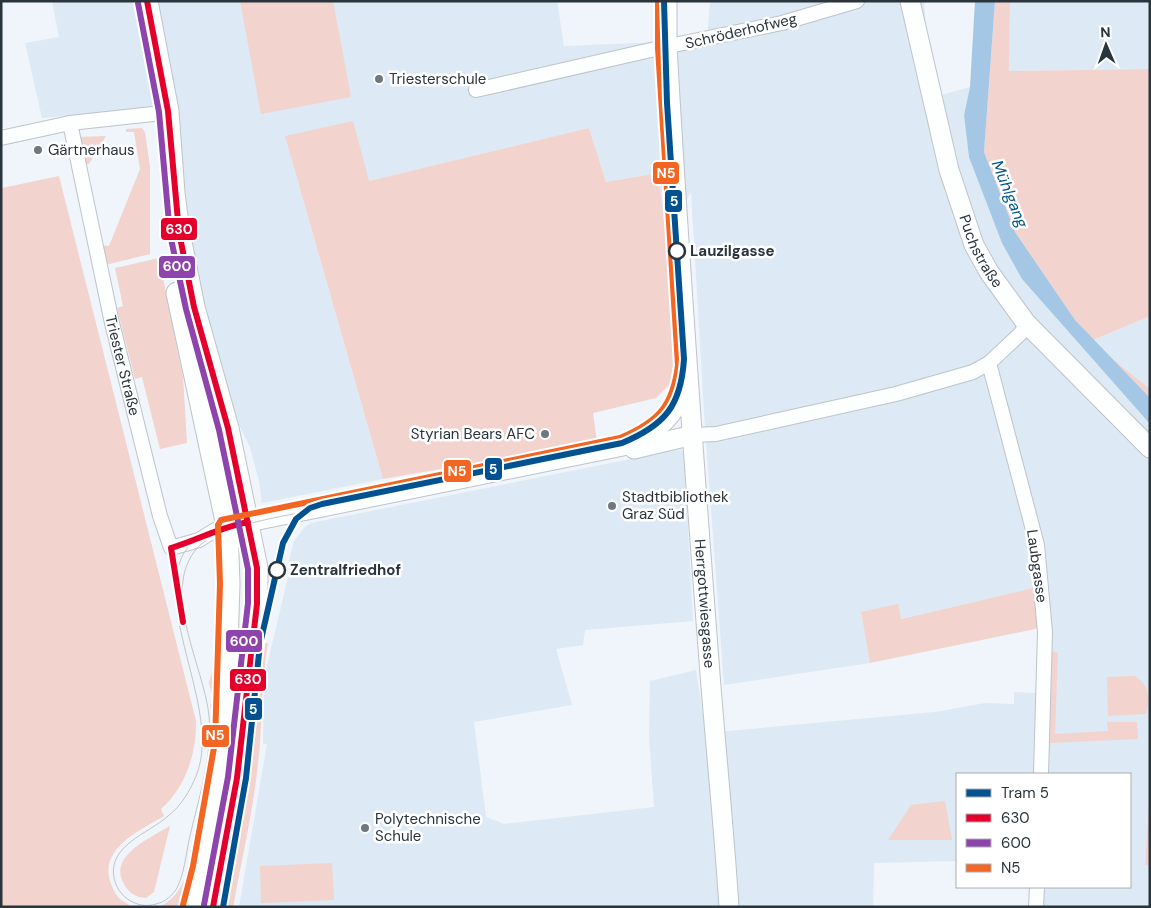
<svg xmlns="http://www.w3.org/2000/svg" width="1151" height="908" font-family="'DM Sans',sans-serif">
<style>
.built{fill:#dde9f4}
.green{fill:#f2d3cd}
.water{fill:#a3c7e5}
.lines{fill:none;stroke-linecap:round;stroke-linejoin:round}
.street-casing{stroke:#bdc4ca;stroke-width:16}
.secondary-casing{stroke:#bdc4ca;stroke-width:21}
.primary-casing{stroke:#bdc4ca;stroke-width:23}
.street{stroke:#fdfefe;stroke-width:14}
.secondary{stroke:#fdfefe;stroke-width:19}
.primary{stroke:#fdfefe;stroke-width:21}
.tram{stroke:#c3c5c7;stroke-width:1}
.bus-1-casing{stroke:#fff;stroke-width:10}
.bus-2-casing{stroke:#fff;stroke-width:10}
.bus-3-casing{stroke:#fff;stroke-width:10}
.bus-1{stroke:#e4002b;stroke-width:6}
.bus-2{stroke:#8e44ad;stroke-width:6}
.bus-3{stroke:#f26522;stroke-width:6}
.tram-1-casing{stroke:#fff;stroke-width:10}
.tram-1{stroke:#025191;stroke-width:6}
.poi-dot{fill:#6f787e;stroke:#fff;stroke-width:2}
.stop-dot{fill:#fff;stroke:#2a343c;stroke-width:2.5}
.labels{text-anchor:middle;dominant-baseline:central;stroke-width:5;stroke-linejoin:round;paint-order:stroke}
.street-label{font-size:15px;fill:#2a343c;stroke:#fff}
.poi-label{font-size:15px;fill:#2a343c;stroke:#fff;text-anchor:start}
.stop-label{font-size:15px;font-weight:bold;fill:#2a343c;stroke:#fff;text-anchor:start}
.water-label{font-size:16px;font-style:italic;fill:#035789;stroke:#fff}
.line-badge{stroke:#fff;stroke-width:2}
.badge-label{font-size:14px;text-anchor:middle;font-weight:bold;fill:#fff}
</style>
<rect width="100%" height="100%" fill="#eff5fa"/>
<path class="built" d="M52 1H557L564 46 707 40 710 1H924L927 40 941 95 970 87 964 115 969 157 1022 279 1150 424V789L1145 865H1150V907H1029L1030 887H1130V774H957V861L874 863 873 907H239L267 744H263L264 678 290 569 289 561 294 541 304 528 311 523 681 449 684 454 693 621 585 630 583 645 556 649 572 705 474 722 486 817 504 824 654 807 649 736 650 681 696 670 706 733 935 712 985 703 1014 704V692L1050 694 1049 585 900 619 861 612 870 663 724 685 705 428 691 192 666 238 658 173 606 182 589 128 369 181 285 136 383 479 262 503 259 481 250 447 240 427 209 328 179 179 181 127 177 107 42 118 25 43 59 37Z
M1010 1H1150V69L1009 71Z
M1150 316V398L1093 340Z"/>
<path class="green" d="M240 1H333L351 97 261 114Z
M995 1H1010L1009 71 1150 69V316L1093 340 1075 320 1015 232 984 152Z
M353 121 369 181 589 128 606 182 658 173 666 238 673 365 670 384 656 398 593 413 597 442 383 479 285 136Z
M142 128 145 132 150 167V254L105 265 100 245 109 246 140 169 134 132H126V129Z
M106 136 89 164H85L79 137Z
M59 176 196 721C197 753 185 788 161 809L164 816C141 830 100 847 110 881 112 887 115 894 119 898 123 902 129 904 132 907H1V184L2 188Z
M159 258 183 377 187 443 160 449 142 377 135 379 117 308 123 306 115 268Z
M1107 355 1150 389V398Z
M1038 587 1040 628 870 663 861 612 898 604 901 619Z
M268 643C262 677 262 709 260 743 256 798 243 853 233 907H220L259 644Z
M1052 651 1058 653 1055 734 1108 731 1107 722H1137L1138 739 1049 743Z
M217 653 216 756 184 907H160C173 899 179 892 185 878 197 825 221 758 210 704L214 703 209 683 213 670V654Z
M1135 676C1149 685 1151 698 1146 714L1108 716 1107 677Z
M1150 789V865H1145Z
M945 801 952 840H888L911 805Z
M170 826 154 892 146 898C135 897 129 893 124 884 107 856 152 837 170 826Z
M332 863 334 900 261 903 260 866Z"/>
<path class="water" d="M975 1H995L984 152 1015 232 1075 320 1150 398V424L1022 279 1002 243 969 157 964 115 970 87Z"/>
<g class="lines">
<defs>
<g id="street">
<path d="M476 90 664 47 782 23 857 1"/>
<path id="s1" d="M70 123 112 323 160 516 171 548 199 540 215 530 233 525"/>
<path d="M1 138 70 123 153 114"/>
<path d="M989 363 1037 545 1045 632 1041 774"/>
<path d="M693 435 716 434 896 394 973 372 989 363 1020 334 1027 325"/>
<path d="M1036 907 1037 887"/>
</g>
<g id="secondary">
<path id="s2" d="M667 1V47C679 256 694 465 710 674 716 751 724 829 729 907"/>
<path id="s3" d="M910 1 949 170 974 245 989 272 1026 323 1150 448"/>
<path d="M634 449 693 435"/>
<path d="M248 522 623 446C654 434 678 417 685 382"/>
</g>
<path id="primary" d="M147 1 168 111 174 193 179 232 194 307 228 428 257 568V604L237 778 213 907
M177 293 227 526 229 584 224 743 202 868 191 907"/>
</defs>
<use href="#street" class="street-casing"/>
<use href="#secondary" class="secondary-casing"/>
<use href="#primary" class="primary-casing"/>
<use href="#street" class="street"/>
<use href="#secondary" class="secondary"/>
<use href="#primary" class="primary"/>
<path class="tram" d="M322 504C291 511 242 515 214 527 122 569 228 700 196 776 190 791 181 806 168 816 148 834 108 845 114 878 116 887 121 895 129 900 137 905 146 907 156 904 165 902 172 896 177 888 184 874 186 855 189 840 198 800 213 757 209 716 204 666 159 590 198 547 221 523 300 514 334 506"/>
<defs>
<path id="bus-1" d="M147 1 168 111 179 232 194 307 228 428 257 568V604L237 778 213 907
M171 548C197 540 221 527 248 522
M171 548 183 622"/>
<path id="bus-2" d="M138 3 159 112 170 234 186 309 219 430 248 569V603L228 777 204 905"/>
<path id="bus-3" d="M183 905 193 866 215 742 220 584 218 525 221 520 620 438C658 422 673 406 678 365L658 48V1"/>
</defs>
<use href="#bus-1" class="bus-1-casing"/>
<use href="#bus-2" class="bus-2-casing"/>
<use href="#bus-3" class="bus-3-casing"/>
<use href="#bus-1" class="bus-1"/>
<use href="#bus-2" class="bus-2"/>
<use href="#bus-3" class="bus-3"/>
<defs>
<path id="tram-1" d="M223 907 246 778 260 644 283 543 296 519 310 508 322 504 622 443C665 425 681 406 684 359L667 103 664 1"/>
</defs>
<use href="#tram-1" class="tram-1-casing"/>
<use href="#tram-1" class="tram-1"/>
</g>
<g class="poi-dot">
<circle cx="379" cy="79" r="5"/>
<circle cx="38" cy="150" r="5"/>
<circle cx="545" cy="434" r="5"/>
<circle cx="612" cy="506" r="5"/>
<circle cx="365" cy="828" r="5"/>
</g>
<g class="stop-dot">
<circle cx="677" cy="251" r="8"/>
<circle cx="277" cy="570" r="8"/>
</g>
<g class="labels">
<g class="street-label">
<text transform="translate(741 31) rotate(-13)">Schröderhofweg</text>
<text stroke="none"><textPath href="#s3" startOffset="261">Puchstraße</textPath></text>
<text stroke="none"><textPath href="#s1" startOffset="248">Triester Straße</textPath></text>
<text transform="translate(1037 566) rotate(82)">Laubgasse</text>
<text stroke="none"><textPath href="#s2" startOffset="604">Herrgottwiesgasse</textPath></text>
</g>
<g class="poi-label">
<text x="389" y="79">Triesterschule</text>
<text x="48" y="150">Gärtnerhaus</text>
<text x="535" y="434" text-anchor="end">Styrian Bears AFC</text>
<text x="622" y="497">Stadtbibliothek<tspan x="622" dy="17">Graz Süd</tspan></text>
<text x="375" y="819">Polytechnische<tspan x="375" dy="17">Schule</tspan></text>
</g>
<g class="stop-label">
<text x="690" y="251">Lauzilgasse</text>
<text x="290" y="570">Zentralfriedhof</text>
</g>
<g class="water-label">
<text transform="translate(1010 194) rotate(68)">Mühlgang</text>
</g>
</g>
<g class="line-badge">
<rect x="652" y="161" width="28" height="24" rx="5" fill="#f26522"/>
<rect x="664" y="189" width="19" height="24" rx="5" fill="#025191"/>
<rect x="160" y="217" width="38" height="24" rx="5" fill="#e4002b"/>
<rect x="158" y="255" width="38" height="24" rx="5" fill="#8e44ad"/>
<rect x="484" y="457" width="19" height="24" rx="5" fill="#025191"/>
<rect x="443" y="459" width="29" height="24" rx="5" fill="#f26522"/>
<rect x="225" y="629" width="38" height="24" rx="5" fill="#8e44ad"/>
<rect x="229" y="668" width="38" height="24" rx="5" fill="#e4002b"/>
<rect x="244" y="697" width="19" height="24" rx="5" fill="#025191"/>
<rect x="201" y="724" width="29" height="24" rx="5" fill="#f26522"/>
</g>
<g class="badge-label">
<text x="666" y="178">N5</text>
<text x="674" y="206">5</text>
<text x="179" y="234">630</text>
<text x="177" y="271">600</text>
<text x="493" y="474">5</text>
<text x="457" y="476">N5</text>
<text x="244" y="646">600</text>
<text x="248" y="684">630</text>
<text x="253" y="714">5</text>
<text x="215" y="740">N5</text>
</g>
<rect width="1151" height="908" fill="none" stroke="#2a343c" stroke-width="5"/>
<rect x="956" y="773" width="175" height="115" fill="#ffffff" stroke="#aaaeb1"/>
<rect x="966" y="789" width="25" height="8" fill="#025191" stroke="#aaaeb1"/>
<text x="1001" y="798" font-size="15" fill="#2a343c">Tram 5</text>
<rect x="966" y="814" width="25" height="8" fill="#e4002b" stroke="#aaaeb1"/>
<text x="1001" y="823" font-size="15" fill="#2a343c">630</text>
<rect x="966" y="839" width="25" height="8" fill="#8e44ad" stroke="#aaaeb1"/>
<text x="1001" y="848" font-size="15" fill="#2a343c">600</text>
<rect x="966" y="864" width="25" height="8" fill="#f26522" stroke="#aaaeb1"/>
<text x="1001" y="873" font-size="15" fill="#2a343c">N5</text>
<g transform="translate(1106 45) rotate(358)" stroke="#ffffff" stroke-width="4" paint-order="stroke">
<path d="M0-4L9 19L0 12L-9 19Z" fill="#2a343c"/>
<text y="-8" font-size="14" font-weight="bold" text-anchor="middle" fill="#2a343c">N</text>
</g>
</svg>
